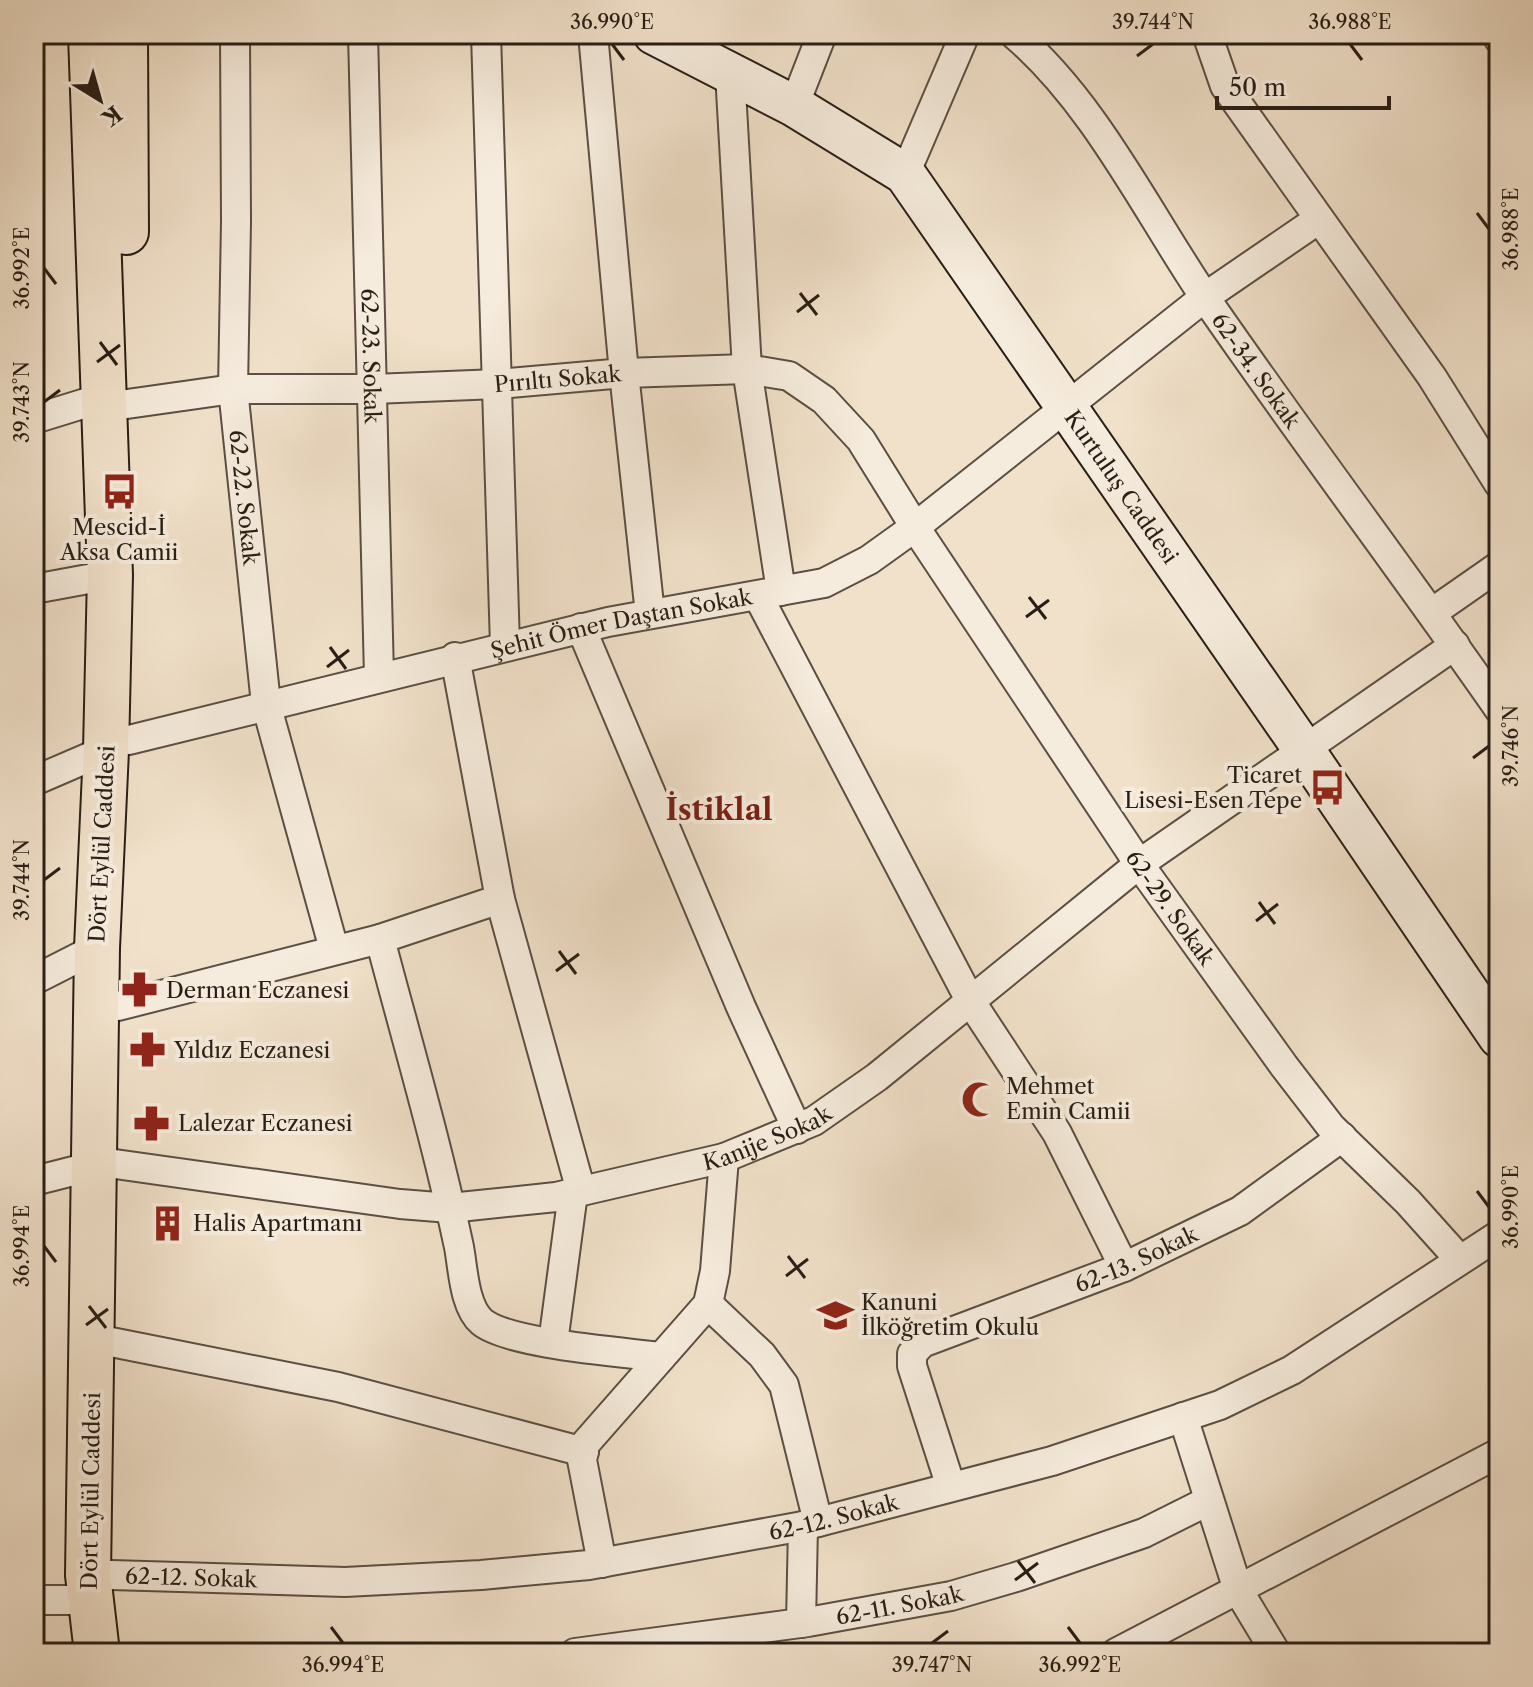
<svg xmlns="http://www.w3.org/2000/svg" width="1533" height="1687" font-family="'Libre Caslon Text',serif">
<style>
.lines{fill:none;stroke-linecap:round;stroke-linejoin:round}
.street-casing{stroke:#5b4f43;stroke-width:32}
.secondary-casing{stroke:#291e16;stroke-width:44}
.primary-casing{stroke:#291e16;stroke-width:48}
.street{stroke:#f6ecdd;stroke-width:28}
.secondary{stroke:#f6ecdd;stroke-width:40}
.primary{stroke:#f1e1ca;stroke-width:44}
.ticks{fill:none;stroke:#291e16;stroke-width:3}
.labels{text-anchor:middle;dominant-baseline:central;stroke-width:8;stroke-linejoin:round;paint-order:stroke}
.street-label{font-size:22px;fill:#291e16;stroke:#f6ecdd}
.poi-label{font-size:22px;fill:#291e16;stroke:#f6ecdd;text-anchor:start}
.district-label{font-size:30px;font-weight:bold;fill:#7a1f14;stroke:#f6ecdd}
.neatline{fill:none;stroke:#291e16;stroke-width:3}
.ticks-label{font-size:20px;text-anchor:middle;fill:#291e16}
</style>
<rect width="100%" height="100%" fill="#f1e1ca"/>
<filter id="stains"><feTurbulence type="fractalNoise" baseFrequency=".0025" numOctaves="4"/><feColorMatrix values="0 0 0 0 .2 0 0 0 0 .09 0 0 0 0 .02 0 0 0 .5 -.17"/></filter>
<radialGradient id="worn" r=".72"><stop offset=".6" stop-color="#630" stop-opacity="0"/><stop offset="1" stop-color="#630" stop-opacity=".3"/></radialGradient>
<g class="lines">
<defs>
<g id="street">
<path id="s1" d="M235 34 236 222 233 389 266 704 334 949"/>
<path id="s2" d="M363 34 379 676"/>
<path d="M486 34 505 646"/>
<path d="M593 34 624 373 650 614"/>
<path id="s3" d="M1014 34C1095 103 1147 212 1206 299 1301 437 1403 571 1499 709"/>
<path d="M1207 34 1225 86 1432 377 1499 484"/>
<path d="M1497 34 1499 39"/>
<path d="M730 73 747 369 781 591"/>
<path d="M794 106 822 34"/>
<path d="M905 174 965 34"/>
<path id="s4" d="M127 404 233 389H373L498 384 624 373 747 369 789 376 824 400 861 440 915 527 1139 864 1284 1066 1331 1127 1408 1202 1460 1260"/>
<path d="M34 419 102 398"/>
<path d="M34 589 110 575"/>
<path d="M758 596 971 1002 1057 1133 1124 1267"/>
<path d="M1433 612 1499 566"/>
<path d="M581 628 741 1007 797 1129"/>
<path d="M455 657 500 899 581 1191"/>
<path id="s5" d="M129 740 608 622 824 583 869 560 915 527 1205 297 1319 219"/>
<path d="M34 781 106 750"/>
<path d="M380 939C407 1041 437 1143 459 1247 463 1268 464 1307 482 1322 509 1344 622 1352 661 1357"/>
<path d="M34 980 97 948"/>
<path d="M118 1006 380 939 500 899"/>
<path id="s6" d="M115 1164 400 1204 450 1208 556 1197 724 1158 814 1121 877 1077 1139 864 1455 645"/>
<path d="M34 1181 93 1166"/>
<path d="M708 1304 762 1355 784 1385 818 1522"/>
<path d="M111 1342 338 1387 584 1452"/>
<path d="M553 1343 573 1193"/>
<path d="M1183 1417 1238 1590 1276 1653"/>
<path id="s7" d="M951 1487 912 1366V1354L922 1343 1124 1267 1240 1211 1342 1137"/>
<path d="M602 1563 582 1460 585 1444 708 1304 715 1271 724 1158"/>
<path id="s8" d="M111 1575 345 1582 481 1575 589 1565 803 1526 1052 1461 1220 1405 1292 1370 1499 1235"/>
<path d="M34 1600H89"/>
<path d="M801 1623 803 1526"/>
<path id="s9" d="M575 1653 808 1622 951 1596 1016 1577 1144 1533 1208 1501"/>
<path d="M1116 1653 1499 1453"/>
</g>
<g id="secondary">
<path id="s10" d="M654 34 794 106 905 174 1304 750 1499 1037"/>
</g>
<path id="primary" d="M91 34 110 575 106 750 97 948 88 1575 97 1653
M125 34 126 232"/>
</defs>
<use href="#street" class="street-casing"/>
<use href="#secondary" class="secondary-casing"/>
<use href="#primary" class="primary-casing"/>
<use href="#street" class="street"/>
<use href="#secondary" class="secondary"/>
<use href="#primary" class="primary"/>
</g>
<path class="ticks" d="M612 44 624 60M1350 44 1362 60M1137 56 1153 44M1477 213 1489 229M44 268 56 284M800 293 817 315M797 312 819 295M100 342 117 365M97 362 120 345M44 402 60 390M1029 597 1046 619M1026 617 1049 600M330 647 346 669M327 667 349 650M1473 758 1489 746M44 880 60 868M1259 902 1275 924M1256 921 1278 904M559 951 576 974M556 971 579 954M1477 1191 1489 1207M44 1246 56 1262M788 1256 805 1278M786 1276 808 1259M89 1306 106 1328M86 1325 108 1309M1018 1561 1035 1583M1015 1580 1038 1563M331 1627 343 1643M1068 1627 1080 1643M932 1643 948 1631"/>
<defs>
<symbol id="bus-bare" viewBox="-9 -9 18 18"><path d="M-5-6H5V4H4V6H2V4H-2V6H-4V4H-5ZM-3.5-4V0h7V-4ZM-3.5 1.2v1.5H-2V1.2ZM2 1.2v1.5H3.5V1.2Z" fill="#8f2418" stroke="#f6ecdd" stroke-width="2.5" paint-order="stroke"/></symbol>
<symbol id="pharmacy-bare" viewBox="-9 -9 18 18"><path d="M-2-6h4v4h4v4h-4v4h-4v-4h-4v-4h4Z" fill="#8f2418" stroke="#f6ecdd" stroke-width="2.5" paint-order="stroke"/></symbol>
<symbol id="mosque-bare" viewBox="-9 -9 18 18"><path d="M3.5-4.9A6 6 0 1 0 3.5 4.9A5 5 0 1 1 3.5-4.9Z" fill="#8f2418" stroke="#f6ecdd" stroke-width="2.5" paint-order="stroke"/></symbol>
<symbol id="building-bare" viewBox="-9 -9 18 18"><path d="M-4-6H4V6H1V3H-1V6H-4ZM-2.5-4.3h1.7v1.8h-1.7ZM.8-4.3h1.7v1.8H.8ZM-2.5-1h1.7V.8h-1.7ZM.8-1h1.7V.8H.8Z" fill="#8f2418" stroke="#f6ecdd" stroke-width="2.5" paint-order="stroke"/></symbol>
<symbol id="school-bare" viewBox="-9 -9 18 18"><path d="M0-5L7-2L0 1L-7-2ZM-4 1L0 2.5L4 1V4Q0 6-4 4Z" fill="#8f2418" stroke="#f6ecdd" stroke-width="2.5" paint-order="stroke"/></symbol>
</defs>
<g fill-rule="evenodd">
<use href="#bus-bare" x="94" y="466" width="51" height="51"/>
<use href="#bus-bare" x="1302" y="762" width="51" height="51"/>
<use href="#pharmacy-bare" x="114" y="964" width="51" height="51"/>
<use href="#pharmacy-bare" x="122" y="1024" width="51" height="51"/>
<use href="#mosque-bare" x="954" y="1074" width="51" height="51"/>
<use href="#pharmacy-bare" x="126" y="1098" width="51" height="51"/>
<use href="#building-bare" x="142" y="1198" width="51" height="51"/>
<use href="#school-bare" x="810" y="1290" width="51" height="51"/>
</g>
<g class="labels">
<g class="street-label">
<text stroke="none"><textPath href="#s2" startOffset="322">62-23. Sokak</textPath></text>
<text stroke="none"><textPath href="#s3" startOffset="416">62-34. Sokak</textPath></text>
<text stroke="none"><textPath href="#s4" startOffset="432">Pırıltı Sokak</textPath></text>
<text stroke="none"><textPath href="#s10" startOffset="668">Kurtuluş Caddesi</textPath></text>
<text stroke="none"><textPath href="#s1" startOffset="464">62-22. Sokak</textPath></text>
<text stroke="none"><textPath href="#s5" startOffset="506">Şehit Ömer Daştan Sokak</textPath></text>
<text transform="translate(102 844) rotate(-87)">Dört Eylül Caddesi</text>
<text stroke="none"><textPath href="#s4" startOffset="1322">62-29. Sokak</textPath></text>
<text stroke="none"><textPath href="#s6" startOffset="664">Kanije Sokak</textPath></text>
<text stroke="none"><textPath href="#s7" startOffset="384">62-13. Sokak</textPath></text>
<text transform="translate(91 1491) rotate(-89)">Dört Eylül Caddesi</text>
<text stroke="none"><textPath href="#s8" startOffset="728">62-12. Sokak</textPath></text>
<text stroke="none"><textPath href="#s8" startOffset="80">62-12. Sokak</textPath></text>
<text stroke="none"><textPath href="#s9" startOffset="328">62-11. Sokak</textPath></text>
</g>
<g class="poi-label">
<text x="119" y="527" text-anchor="middle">Mescid-İ<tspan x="119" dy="25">Aksa Camii</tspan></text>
<text x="1302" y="775" text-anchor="end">Ticaret<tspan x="1302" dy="25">Lisesi-Esen Tepe</tspan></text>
<text x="166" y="990">Derman Eczanesi</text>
<text x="174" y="1050">Yıldız Eczanesi</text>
<text x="1006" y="1086">Mehmet<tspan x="1006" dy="25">Emin Camii</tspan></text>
<text x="178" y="1123">Lalezar Eczanesi</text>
<text x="193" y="1223">Halis Apartmanı</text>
<text x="861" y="1302">Kanuni<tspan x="861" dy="25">İlköğretim Okulu</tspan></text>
</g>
<g class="district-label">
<text x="719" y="809">İstiklal</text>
</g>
</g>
<rect width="1533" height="1687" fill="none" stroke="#f1e1ca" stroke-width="88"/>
<g transform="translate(100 100) rotate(143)" stroke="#f6ecdd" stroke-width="6" paint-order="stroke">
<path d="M0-6L14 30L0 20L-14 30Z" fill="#291e16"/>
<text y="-12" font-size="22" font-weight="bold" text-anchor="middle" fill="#291e16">K</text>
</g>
<path d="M1217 96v12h172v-12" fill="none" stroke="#291e16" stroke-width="4"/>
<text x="1229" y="96" font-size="24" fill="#291e16" stroke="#f6ecdd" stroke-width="6" paint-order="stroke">50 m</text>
<rect x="44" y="44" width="1445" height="1599" class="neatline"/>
<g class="ticks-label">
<text x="612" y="29">36.990°E</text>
<text x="1153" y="29">39.744°N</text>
<text x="1350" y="29">36.988°E</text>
<text transform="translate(1511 229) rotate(-90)" y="7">36.988°E</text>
<text transform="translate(22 268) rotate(-90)" y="7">36.992°E</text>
<text transform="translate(22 402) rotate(-90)" y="7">39.743°N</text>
<text transform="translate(1511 746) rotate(-90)" y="7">39.746°N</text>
<text transform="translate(22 880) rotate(-90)" y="7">39.744°N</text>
<text transform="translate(1511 1207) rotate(-90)" y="7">36.990°E</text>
<text transform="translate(22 1246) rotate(-90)" y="7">36.994°E</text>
<text x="343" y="1672">36.994°E</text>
<text x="932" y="1672">39.747°N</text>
<text x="1080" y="1672">36.992°E</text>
</g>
<rect width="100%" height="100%" filter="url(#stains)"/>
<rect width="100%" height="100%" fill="url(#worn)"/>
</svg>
